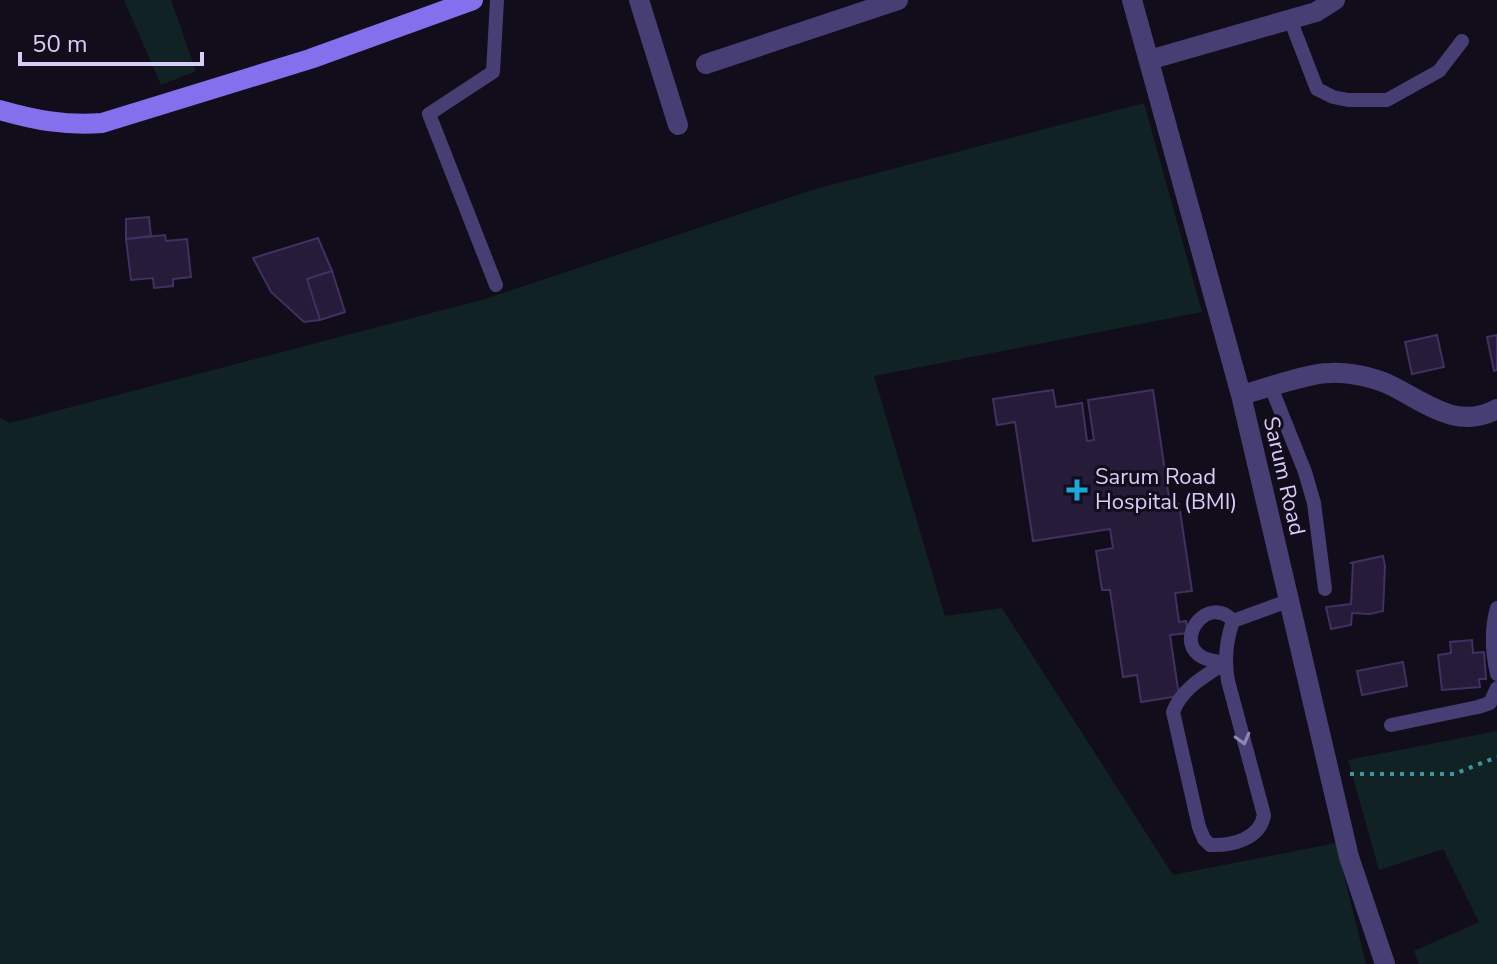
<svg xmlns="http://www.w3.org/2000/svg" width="1497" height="964" font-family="'Nunito Sans',sans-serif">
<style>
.green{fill:#112224}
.building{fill:#261b39;stroke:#413062;stroke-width:2}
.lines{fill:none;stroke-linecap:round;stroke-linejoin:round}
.path{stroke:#3a979f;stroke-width:4;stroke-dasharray:4 6;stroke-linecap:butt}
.lane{stroke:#473e74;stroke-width:14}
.street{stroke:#473e74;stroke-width:20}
.secondary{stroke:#846fed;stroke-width:20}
.oneway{stroke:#9086b6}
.poi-dot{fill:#1ba9d7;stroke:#110d1a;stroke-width:3}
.labels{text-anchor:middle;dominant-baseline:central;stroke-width:6;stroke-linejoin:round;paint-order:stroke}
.street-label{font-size:22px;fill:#d8cdf9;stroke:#110d1a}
.poi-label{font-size:22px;fill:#d8cdf9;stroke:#110d1a;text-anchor:start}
</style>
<rect width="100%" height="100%" fill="#110d1a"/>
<path class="green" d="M124 0H171L196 71 161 85Z
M1144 103 1202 312 874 376 945 616 1002 608 1173 875 1336 843 1366 964H0V418L10 423 485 299 812 190Z
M1497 731V964H1419L1414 951 1479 922 1443 849 1379 870 1348 760Z"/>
<path class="building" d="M149 217 151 236 126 239V219Z
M165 235 166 241 187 239 191 277 173 279V286L154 288 153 278 131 280 126 239Z
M318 238 332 271 307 279 320 320 304 322 271 292 253 258Z
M332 271 345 312 320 320 307 279Z
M1437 335 1444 367 1412 374 1405 342Z
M1497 335V370L1494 371 1487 337Z
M1053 390 1056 407 1082 403 1087 441 1094 440 1088 400 1153 390 1170 505 1179 504 1192 591 1175 593 1179 622 1186 621 1188 633 1170 635 1179 696 1141 702 1137 675 1123 677 1110 590H1102L1096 551 1113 548 1110 529 1033 541 1015 422 997 425 993 399Z
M1383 556 1385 566 1383 611 1370 614 1352 613 1351 625 1331 629 1326 607 1351 604 1353 563H1350Z
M1472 640 1473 653 1484 652 1486 679H1479L1480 687 1442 690 1438 655 1451 653 1450 642Z
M1403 662 1407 686 1362 695 1357 671Z"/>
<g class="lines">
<path class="path" d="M1350 774H1454L1497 757"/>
<path class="lane" d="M1290 19 1317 89 1333 97 1348 100H1387L1439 71 1462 41
M496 285 429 114 493 72 497 0
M1271 387 1305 472 1314 503 1325 589
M1497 608C1491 629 1492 652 1497 674
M1225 663C1204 677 1182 688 1173 712L1199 827 1204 839 1210 845C1232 846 1260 839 1264 815L1228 681C1224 660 1226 641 1233 621L1288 601
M1225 663C1217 661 1206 661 1199 655 1175 637 1209 594 1233 621
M1391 725 1478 707 1490 703 1497 688"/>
<path class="street" d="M639 0 678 125
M1132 0 1241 395 1349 857 1385 964
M1149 60 1316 12 1335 0
M706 64 898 0
M1241 395C1264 389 1308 373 1330 373 1349 372 1373 377 1390 385 1425 402 1457 431 1497 409"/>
<path class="secondary" d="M0 110C35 120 66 126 102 123L310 59 473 0"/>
</g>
<defs><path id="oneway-chevron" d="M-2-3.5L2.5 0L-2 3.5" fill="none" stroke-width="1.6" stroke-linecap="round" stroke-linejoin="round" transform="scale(2)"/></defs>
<use class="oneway" href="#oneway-chevron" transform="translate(1243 739) rotate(75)"/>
<path class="poi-dot" d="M1073 478h8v8h8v8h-8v8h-8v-8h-8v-8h8z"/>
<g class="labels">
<g class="street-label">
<text transform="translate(1284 476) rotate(77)">Sarum Road</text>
</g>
<g class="poi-label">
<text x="1095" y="477">Sarum Road<tspan x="1095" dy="25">Hospital (BMI)</tspan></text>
</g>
</g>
<path d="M20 52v12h182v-12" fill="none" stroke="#d8cdf9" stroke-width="4"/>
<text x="32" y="52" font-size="24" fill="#d8cdf9" stroke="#110d1a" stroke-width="6" paint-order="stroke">50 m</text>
</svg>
